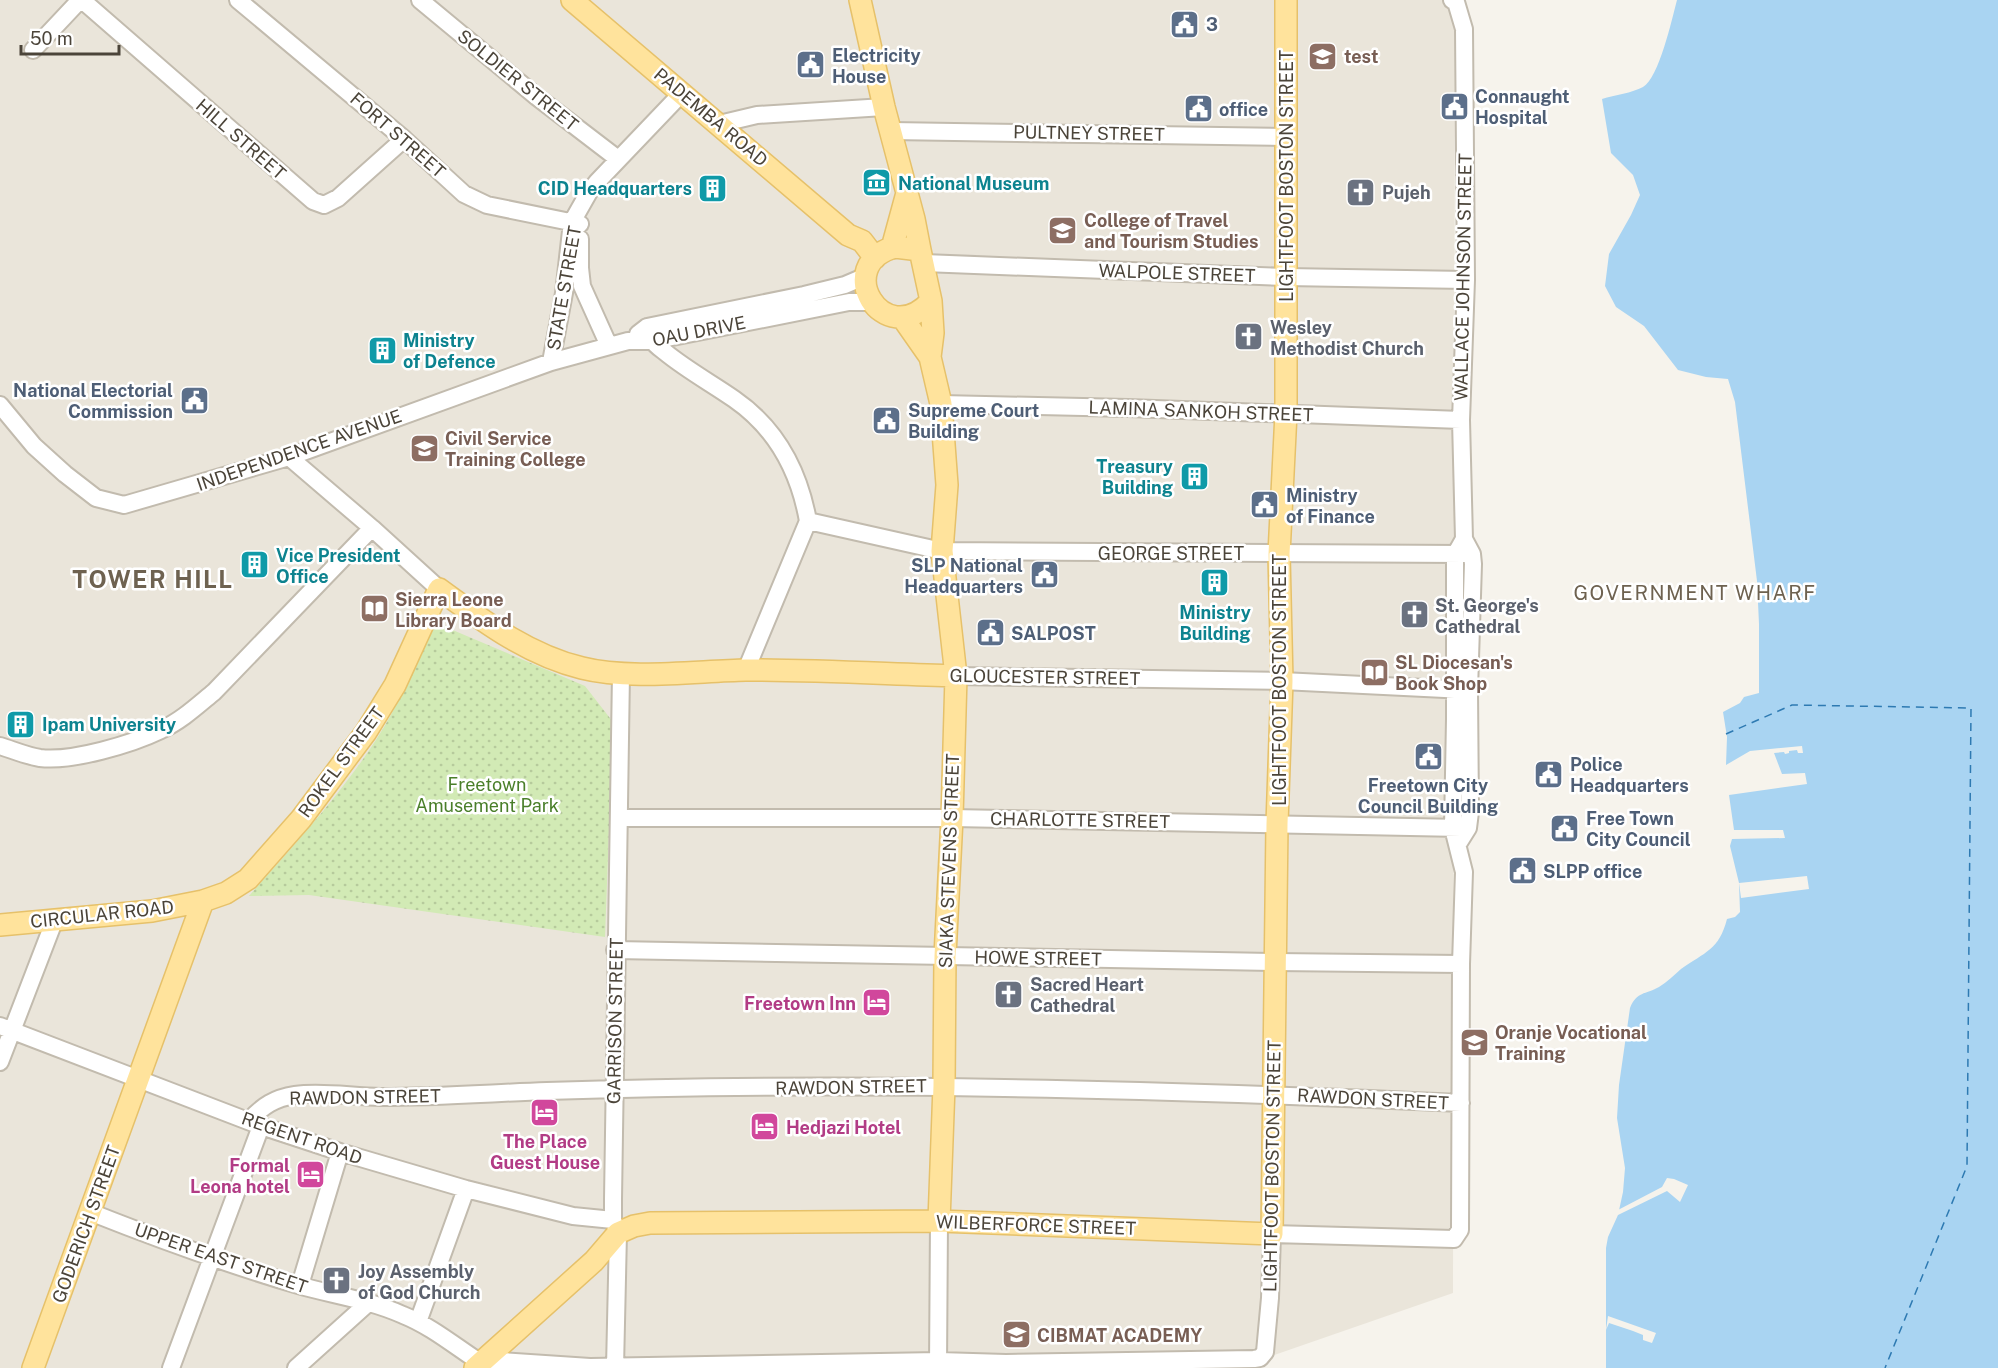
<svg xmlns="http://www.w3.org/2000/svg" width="1998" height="1368" font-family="'Public Sans',sans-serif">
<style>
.residential{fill:#eae5da}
.park{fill:url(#park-dots)}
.water{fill:#a9d4f2}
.pier{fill:#f6f3ec}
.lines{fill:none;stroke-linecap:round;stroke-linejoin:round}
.ferry{stroke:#2e7ab2;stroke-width:1.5;stroke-dasharray:8 6;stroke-linecap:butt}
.minor-casing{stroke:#c2bbae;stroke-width:20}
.major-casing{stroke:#e6c16a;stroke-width:24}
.minor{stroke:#fff;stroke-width:16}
.major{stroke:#ffe39c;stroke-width:21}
.labels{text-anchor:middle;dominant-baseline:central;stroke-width:5;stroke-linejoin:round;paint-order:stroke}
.service-label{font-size:18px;font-weight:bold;fill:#4e5e75;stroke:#fff;text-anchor:start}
.education-label{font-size:18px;font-weight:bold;fill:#785e54;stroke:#fff;text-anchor:start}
.street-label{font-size:18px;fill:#4b4439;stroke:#fff}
.culture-label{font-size:18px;font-weight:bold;fill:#0d838f;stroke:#fff;text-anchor:start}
.worship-label{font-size:18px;font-weight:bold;fill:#5b616d;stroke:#fff;text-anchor:start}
.park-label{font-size:18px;fill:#4a7f2a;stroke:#fff}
.hotel-label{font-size:18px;font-weight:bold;fill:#b23c85;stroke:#fff;text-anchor:end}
.neighbourhood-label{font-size:20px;letter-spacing:1.5px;fill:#6e6250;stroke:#fff}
.district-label{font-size:24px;font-weight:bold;letter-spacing:1.5px;fill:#6e6250;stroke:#fff}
</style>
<defs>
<pattern id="park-dots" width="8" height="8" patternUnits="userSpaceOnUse" patternTransform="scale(1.5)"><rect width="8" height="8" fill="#d2eab5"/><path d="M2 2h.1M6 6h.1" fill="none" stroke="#b6ca9c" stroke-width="1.8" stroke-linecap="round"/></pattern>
</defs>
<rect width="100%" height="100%" fill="#f6f3ec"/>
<path class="residential" d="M0 0H1455L1453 1293 1237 1368H0Z"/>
<path class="park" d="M429 620 585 686 613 722 605 937 309 895 249 896C298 840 356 779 392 713 408 683 417 651 429 620Z"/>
<path class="water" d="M1677 0H1998V1368H1606V1248L1608 1237 1618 1215 1623 1192 1625 1168 1617 1118 1619 1085 1630 1008C1637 991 1645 995 1659 987 1667 982 1674 975 1681 969 1705 952 1719 950 1727 919L1735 917 1740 912 1739 883 1730 846 1732 839 1785 838 1783 830H1734L1729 795 1807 784 1805 773 1782 774 1774 753 1784 752 1785 754 1789 753V751L1797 750 1798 753H1803L1802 746 1750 751 1726 765 1727 737 1723 712 1740 703 1744 697 1759 693V624L1757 581 1735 402 1728 379 1706 377 1678 370 1644 326 1616 307 1605 286 1609 254 1631 215 1640 195 1633 175 1611 153 1602 99C1615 95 1632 93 1643 87 1659 78 1672 19 1677 0Z"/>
<path class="pier" d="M1807 876 1809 889 1741 898 1739 883Z
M1667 1178 1674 1179 1688 1185 1680 1202 1667 1191 1618 1215V1210L1662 1187Z
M1608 1316 1656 1333 1652 1343 1643 1340V1335L1633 1331 1609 1323 1606 1330Z"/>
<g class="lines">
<path class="ferry" d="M1726 734 1792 705 1971 708 1967 1166 1885 1368"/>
<defs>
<path id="minor" d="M82 0 313 201 324 205 338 198 404 139
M238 0 404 139 464 194 487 205 580 224
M420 0 537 97 618 159
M1452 0 1456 2 1464 29 1466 280 1461 420 1464 539 1472 554 1473 564 1469 690 1470 812 1468 828 1458 844
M33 50 80 0
M719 124 757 115 884 107
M891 131 1287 137
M580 239V268L582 286 609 346
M924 263 1286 277 1466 280
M647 327C648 331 650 336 652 340 655 345 661 349 665 352 687 370 711 383 734 399 776 428 799 471 808 521
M638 334 647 327 804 295 845 285 866 276
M551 362 564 293 572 222 589 192 597 182 682 93
M941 404 1128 408 1461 420
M0 405 34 446 65 474 96 498 124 505 289 457 551 362 628 341H652L849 302H871
M289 457 372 528 439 589
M808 521 942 551 1465 554
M746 670 808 521
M956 676 1282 681 1465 690
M0 746C13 750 27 756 40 758 72 762 132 744 161 730 181 721 197 706 214 692L372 528
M619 818H952L1461 828
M615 950 1275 962 1461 964
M0 1026 261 1126 340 1152 466 1189 573 1216 613 1220
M0 1062 55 919
M249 1121C262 1106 275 1098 295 1095 323 1091 353 1097 381 1097 436 1097 492 1093 547 1091 852 1081 1157 1089 1461 1103
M90 1212C158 1239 227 1264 298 1285 332 1295 370 1300 403 1315 431 1326 456 1347 481 1363
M300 1285 340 1152
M418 1322 466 1189
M486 1360 590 1367 939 1361 1006 1363 1254 1359 1260 1358 1265 1352 1270 1298 1272 1234 1454 1239 1460 1230 1461 964 1464 872 1453 828 1455 719V555L1464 539
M171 1368 261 1126
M296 1368 367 1304
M615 1368 618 1233 613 1220V1199L621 673
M938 1368 939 1221"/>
<path id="major" d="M572 0 848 235 862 241 875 258
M860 0 884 107 914 219 920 250
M895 247 920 250 931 301C883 353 831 264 895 247Z
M892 248 907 193
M902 317 930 357 941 404 947 485 942 551 956 676 952 818 945 956 944 1086 939 1221
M930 357 933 333 931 301
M0 925 152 911 203 901 226 893 248 879 301 819 366 732 395 685 439 589C483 621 528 655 582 668 629 680 696 671 746 670 816 670 886 674 956 676
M33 1368 203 901
M475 1368 594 1261 618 1233 634 1226 650 1223 939 1221 1272 1234 1277 824 1282 681 1279 554 1286 413V0"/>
</defs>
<use href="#minor" class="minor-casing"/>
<use href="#major" class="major-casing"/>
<use href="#minor" class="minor"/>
<use href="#major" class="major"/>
</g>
<defs>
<symbol id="civic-square" viewBox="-11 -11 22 22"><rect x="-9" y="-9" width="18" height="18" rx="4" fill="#5c6f8a" stroke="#fff"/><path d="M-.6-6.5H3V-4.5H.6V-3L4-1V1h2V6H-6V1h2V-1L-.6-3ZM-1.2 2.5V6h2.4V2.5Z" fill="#fff"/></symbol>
<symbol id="university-square" viewBox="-11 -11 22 22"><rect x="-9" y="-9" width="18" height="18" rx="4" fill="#8d6e63" stroke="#fff"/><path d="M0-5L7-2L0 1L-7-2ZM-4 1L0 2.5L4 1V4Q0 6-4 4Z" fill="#fff"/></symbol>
<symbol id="museum-square" viewBox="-11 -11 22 22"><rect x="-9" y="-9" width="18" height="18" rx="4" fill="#0f9aa8" stroke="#fff"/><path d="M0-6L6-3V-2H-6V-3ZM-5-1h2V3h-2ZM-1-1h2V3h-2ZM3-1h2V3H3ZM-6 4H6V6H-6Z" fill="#fff"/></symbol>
<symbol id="building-square" viewBox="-11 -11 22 22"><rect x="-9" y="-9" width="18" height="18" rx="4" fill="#0f9aa8" stroke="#fff"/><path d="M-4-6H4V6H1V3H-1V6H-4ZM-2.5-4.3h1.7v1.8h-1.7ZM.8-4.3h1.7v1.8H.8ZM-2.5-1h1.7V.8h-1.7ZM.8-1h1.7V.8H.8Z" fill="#fff"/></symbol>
<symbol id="church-square" viewBox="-11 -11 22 22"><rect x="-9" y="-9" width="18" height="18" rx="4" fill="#6b7280" stroke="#fff"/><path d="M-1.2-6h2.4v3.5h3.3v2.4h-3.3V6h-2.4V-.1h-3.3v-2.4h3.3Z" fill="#fff"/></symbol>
<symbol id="library-square" viewBox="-11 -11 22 22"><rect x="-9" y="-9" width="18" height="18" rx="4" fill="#8d6e63" stroke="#fff"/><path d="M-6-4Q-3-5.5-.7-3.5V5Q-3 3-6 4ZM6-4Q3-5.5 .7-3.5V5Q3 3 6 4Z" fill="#fff"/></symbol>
<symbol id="hotel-square" viewBox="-11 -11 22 22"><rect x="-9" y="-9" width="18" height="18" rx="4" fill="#d1479c" stroke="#fff"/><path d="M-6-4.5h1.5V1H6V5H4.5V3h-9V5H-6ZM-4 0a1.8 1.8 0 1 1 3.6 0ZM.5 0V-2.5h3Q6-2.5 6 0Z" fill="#fff"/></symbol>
<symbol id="school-square" viewBox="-11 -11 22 22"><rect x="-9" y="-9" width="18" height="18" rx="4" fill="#8d6e63" stroke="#fff"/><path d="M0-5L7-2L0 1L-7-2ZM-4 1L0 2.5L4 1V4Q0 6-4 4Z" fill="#fff"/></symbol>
</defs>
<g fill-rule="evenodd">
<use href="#civic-square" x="1168" y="8" width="33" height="33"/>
<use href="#university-square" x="1306" y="40" width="33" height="33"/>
<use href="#civic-square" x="794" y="48" width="33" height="33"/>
<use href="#civic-square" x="1438" y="90" width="33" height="33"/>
<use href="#civic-square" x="1182" y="92" width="33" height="33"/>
<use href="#museum-square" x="860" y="166" width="33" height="33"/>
<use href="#building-square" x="696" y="172" width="33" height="33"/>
<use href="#church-square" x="1344" y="176" width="33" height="33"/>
<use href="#university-square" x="1046" y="214" width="33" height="33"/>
<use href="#church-square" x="1232" y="320" width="33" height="33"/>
<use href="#building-square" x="366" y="334" width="33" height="33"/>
<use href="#civic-square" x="178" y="384" width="33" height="33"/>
<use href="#civic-square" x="870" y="404" width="33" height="33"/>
<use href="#university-square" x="408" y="432" width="33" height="33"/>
<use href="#building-square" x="1178" y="460" width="33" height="33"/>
<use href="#civic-square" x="1248" y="488" width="33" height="33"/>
<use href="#building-square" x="238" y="548" width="33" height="33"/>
<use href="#civic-square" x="1028" y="558" width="33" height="33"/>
<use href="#building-square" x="1198" y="566" width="33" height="33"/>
<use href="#library-square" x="358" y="592" width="33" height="33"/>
<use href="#church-square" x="1398" y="598" width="33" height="33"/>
<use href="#civic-square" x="974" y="616" width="33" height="33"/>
<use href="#library-square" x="1358" y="656" width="33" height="33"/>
<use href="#building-square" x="4" y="708" width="33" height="33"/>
<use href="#civic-square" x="1412" y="740" width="33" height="33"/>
<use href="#civic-square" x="1532" y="758" width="33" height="33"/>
<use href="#civic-square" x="1548" y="812" width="33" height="33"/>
<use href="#civic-square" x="1506" y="854" width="33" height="33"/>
<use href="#church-square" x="992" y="978" width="33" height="33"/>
<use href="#hotel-square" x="860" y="986" width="33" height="33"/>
<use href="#university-square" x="1458" y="1026" width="33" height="33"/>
<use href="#hotel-square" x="528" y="1096" width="33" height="33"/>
<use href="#hotel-square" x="748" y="1110" width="33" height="33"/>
<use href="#hotel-square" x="294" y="1158" width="33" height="33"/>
<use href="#church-square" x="320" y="1264" width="33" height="33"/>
<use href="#school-square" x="1000" y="1318" width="33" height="33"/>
</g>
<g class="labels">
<g class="service-label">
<text x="1206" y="24">3</text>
<text x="832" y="55">Electricity<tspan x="832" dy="21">House</tspan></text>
<text x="1475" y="96">Connaught<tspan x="1475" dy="21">Hospital</tspan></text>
<text x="1219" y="109">office</text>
<text x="173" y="390" text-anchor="end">National Electorial<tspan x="173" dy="21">Commission</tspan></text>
<text x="908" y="410">Supreme Court<tspan x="908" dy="21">Building</tspan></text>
<text x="1286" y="495">Ministry<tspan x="1286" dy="21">of Finance</tspan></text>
<text x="1023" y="565" text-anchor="end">SLP National<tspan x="1023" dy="21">Headquarters</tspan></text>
<text x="1011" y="633">SALPOST</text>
<text x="1570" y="764">Police<tspan x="1570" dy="21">Headquarters</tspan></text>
<text x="1428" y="785" text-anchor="middle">Freetown City<tspan x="1428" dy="21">Council Building</tspan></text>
<text x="1586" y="818">Free Town<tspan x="1586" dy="21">City Council</tspan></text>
<text x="1543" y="871">SLPP office</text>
</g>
<g class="education-label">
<text x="1344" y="56">test</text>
<text x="1084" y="220">College of Travel<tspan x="1084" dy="21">and Tourism Studies</tspan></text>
<text x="445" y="438">Civil Service<tspan x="445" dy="21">Training College</tspan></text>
<text x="395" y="599">Sierra Leone<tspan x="395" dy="21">Library Board</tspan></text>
<text x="1395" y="662">SL Diocesan's<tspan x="1395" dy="21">Book Shop</tspan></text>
<text x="1495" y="1032">Oranje Vocational<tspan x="1495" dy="21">Training</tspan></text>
<text x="1037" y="1335">CIBMAT ACADEMY</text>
</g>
<g class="street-label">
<text transform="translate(518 80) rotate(39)">SOLDIER STREET</text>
<text transform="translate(711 117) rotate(40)">PADEMBA ROAD</text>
<text transform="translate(1089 133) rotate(1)">PULTNEY STREET</text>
<text transform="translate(398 135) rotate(41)">FORT STREET</text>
<text transform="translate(241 139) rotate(41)">HILL STREET</text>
<text transform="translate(1286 176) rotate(-90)">LIGHTFOOT BOSTON STREET</text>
<text transform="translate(1177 273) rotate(2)">WALPOLE STREET</text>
<text transform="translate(1463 277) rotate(-89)">WALLACE JOHNSON STREET</text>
<text transform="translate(564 288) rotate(-80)">STATE STREET</text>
<text transform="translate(699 331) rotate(-11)">OAU DRIVE</text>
<text transform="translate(1201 411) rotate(2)">LAMINA SANKOH STREET</text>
<text transform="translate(299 450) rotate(-19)">INDEPENDENCE AVENUE</text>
<text x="1171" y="553">GEORGE STREET</text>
<text transform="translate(1045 677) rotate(1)">GLOUCESTER STREET</text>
<text transform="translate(1279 680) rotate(-90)">LIGHTFOOT BOSTON STREET</text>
<text transform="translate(341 762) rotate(-54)">ROKEL STREET</text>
<text transform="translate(1080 820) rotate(1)">CHARLOTTE STREET</text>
<text transform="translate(949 861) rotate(-88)">SIAKA STEVENS STREET</text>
<text transform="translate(102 914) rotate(-6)">CIRCULAR ROAD</text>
<text transform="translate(1038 958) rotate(1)">HOWE STREET</text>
<text transform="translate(615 1021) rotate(-89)">GARRISON STREET</text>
<text transform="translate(851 1087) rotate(-1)">RAWDON STREET</text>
<text transform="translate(365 1097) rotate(-1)">RAWDON STREET</text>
<text transform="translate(1373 1099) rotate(3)">RAWDON STREET</text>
<text transform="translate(302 1138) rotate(19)">REGENT ROAD</text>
<text transform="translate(1272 1166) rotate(-89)">LIGHTFOOT BOSTON STREET</text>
<text transform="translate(86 1224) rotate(-70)">GODERICH STREET</text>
<text transform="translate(1036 1225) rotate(2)">WILBERFORCE STREET</text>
<text transform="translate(221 1258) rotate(19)">UPPER EAST STREET</text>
</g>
<g class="culture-label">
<text x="898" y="183">National Museum</text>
<text x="692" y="188" text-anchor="end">CID Headquarters</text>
<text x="403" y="340">Ministry<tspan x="403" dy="21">of Defence</tspan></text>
<text x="1173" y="466" text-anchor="end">Treasury<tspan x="1173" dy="21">Building</tspan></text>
<text x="276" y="555">Vice President<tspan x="276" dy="21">Office</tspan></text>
<text x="1215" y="612" text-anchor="middle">Ministry<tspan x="1215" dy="21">Building</tspan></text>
<text x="42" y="724">Ipam University</text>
</g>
<g class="worship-label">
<text x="1382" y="192">Pujeh</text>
<text x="1270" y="327">Wesley<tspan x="1270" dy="21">Methodist Church</tspan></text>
<text x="1435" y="605">St. George's<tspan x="1435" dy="21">Cathedral</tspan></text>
<text x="1030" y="984">Sacred Heart<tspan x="1030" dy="21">Cathedral</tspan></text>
<text x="358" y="1271">Joy Assembly<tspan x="358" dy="21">of God Church</tspan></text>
</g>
<g class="park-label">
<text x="487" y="784">Freetown<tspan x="487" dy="21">Amusement Park</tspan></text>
</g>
<g class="hotel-label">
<text x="856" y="1003">Freetown Inn</text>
<text x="786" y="1127" text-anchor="start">Hedjazi Hotel</text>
<text x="545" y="1141" text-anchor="middle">The Place<tspan x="545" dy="21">Guest House</tspan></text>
<text x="290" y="1165">Formal<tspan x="290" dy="21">Leona hotel</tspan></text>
</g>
<g class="neighbourhood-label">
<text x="1695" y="593">GOVERNMENT WHARF</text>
</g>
<g class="district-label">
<text x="153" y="579">TOWER HILL</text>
</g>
</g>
<path d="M21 45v9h98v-9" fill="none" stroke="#4b4439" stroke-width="3"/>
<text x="30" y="45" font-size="18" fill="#4b4439" stroke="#ffffff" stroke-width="4.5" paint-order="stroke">50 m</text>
</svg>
